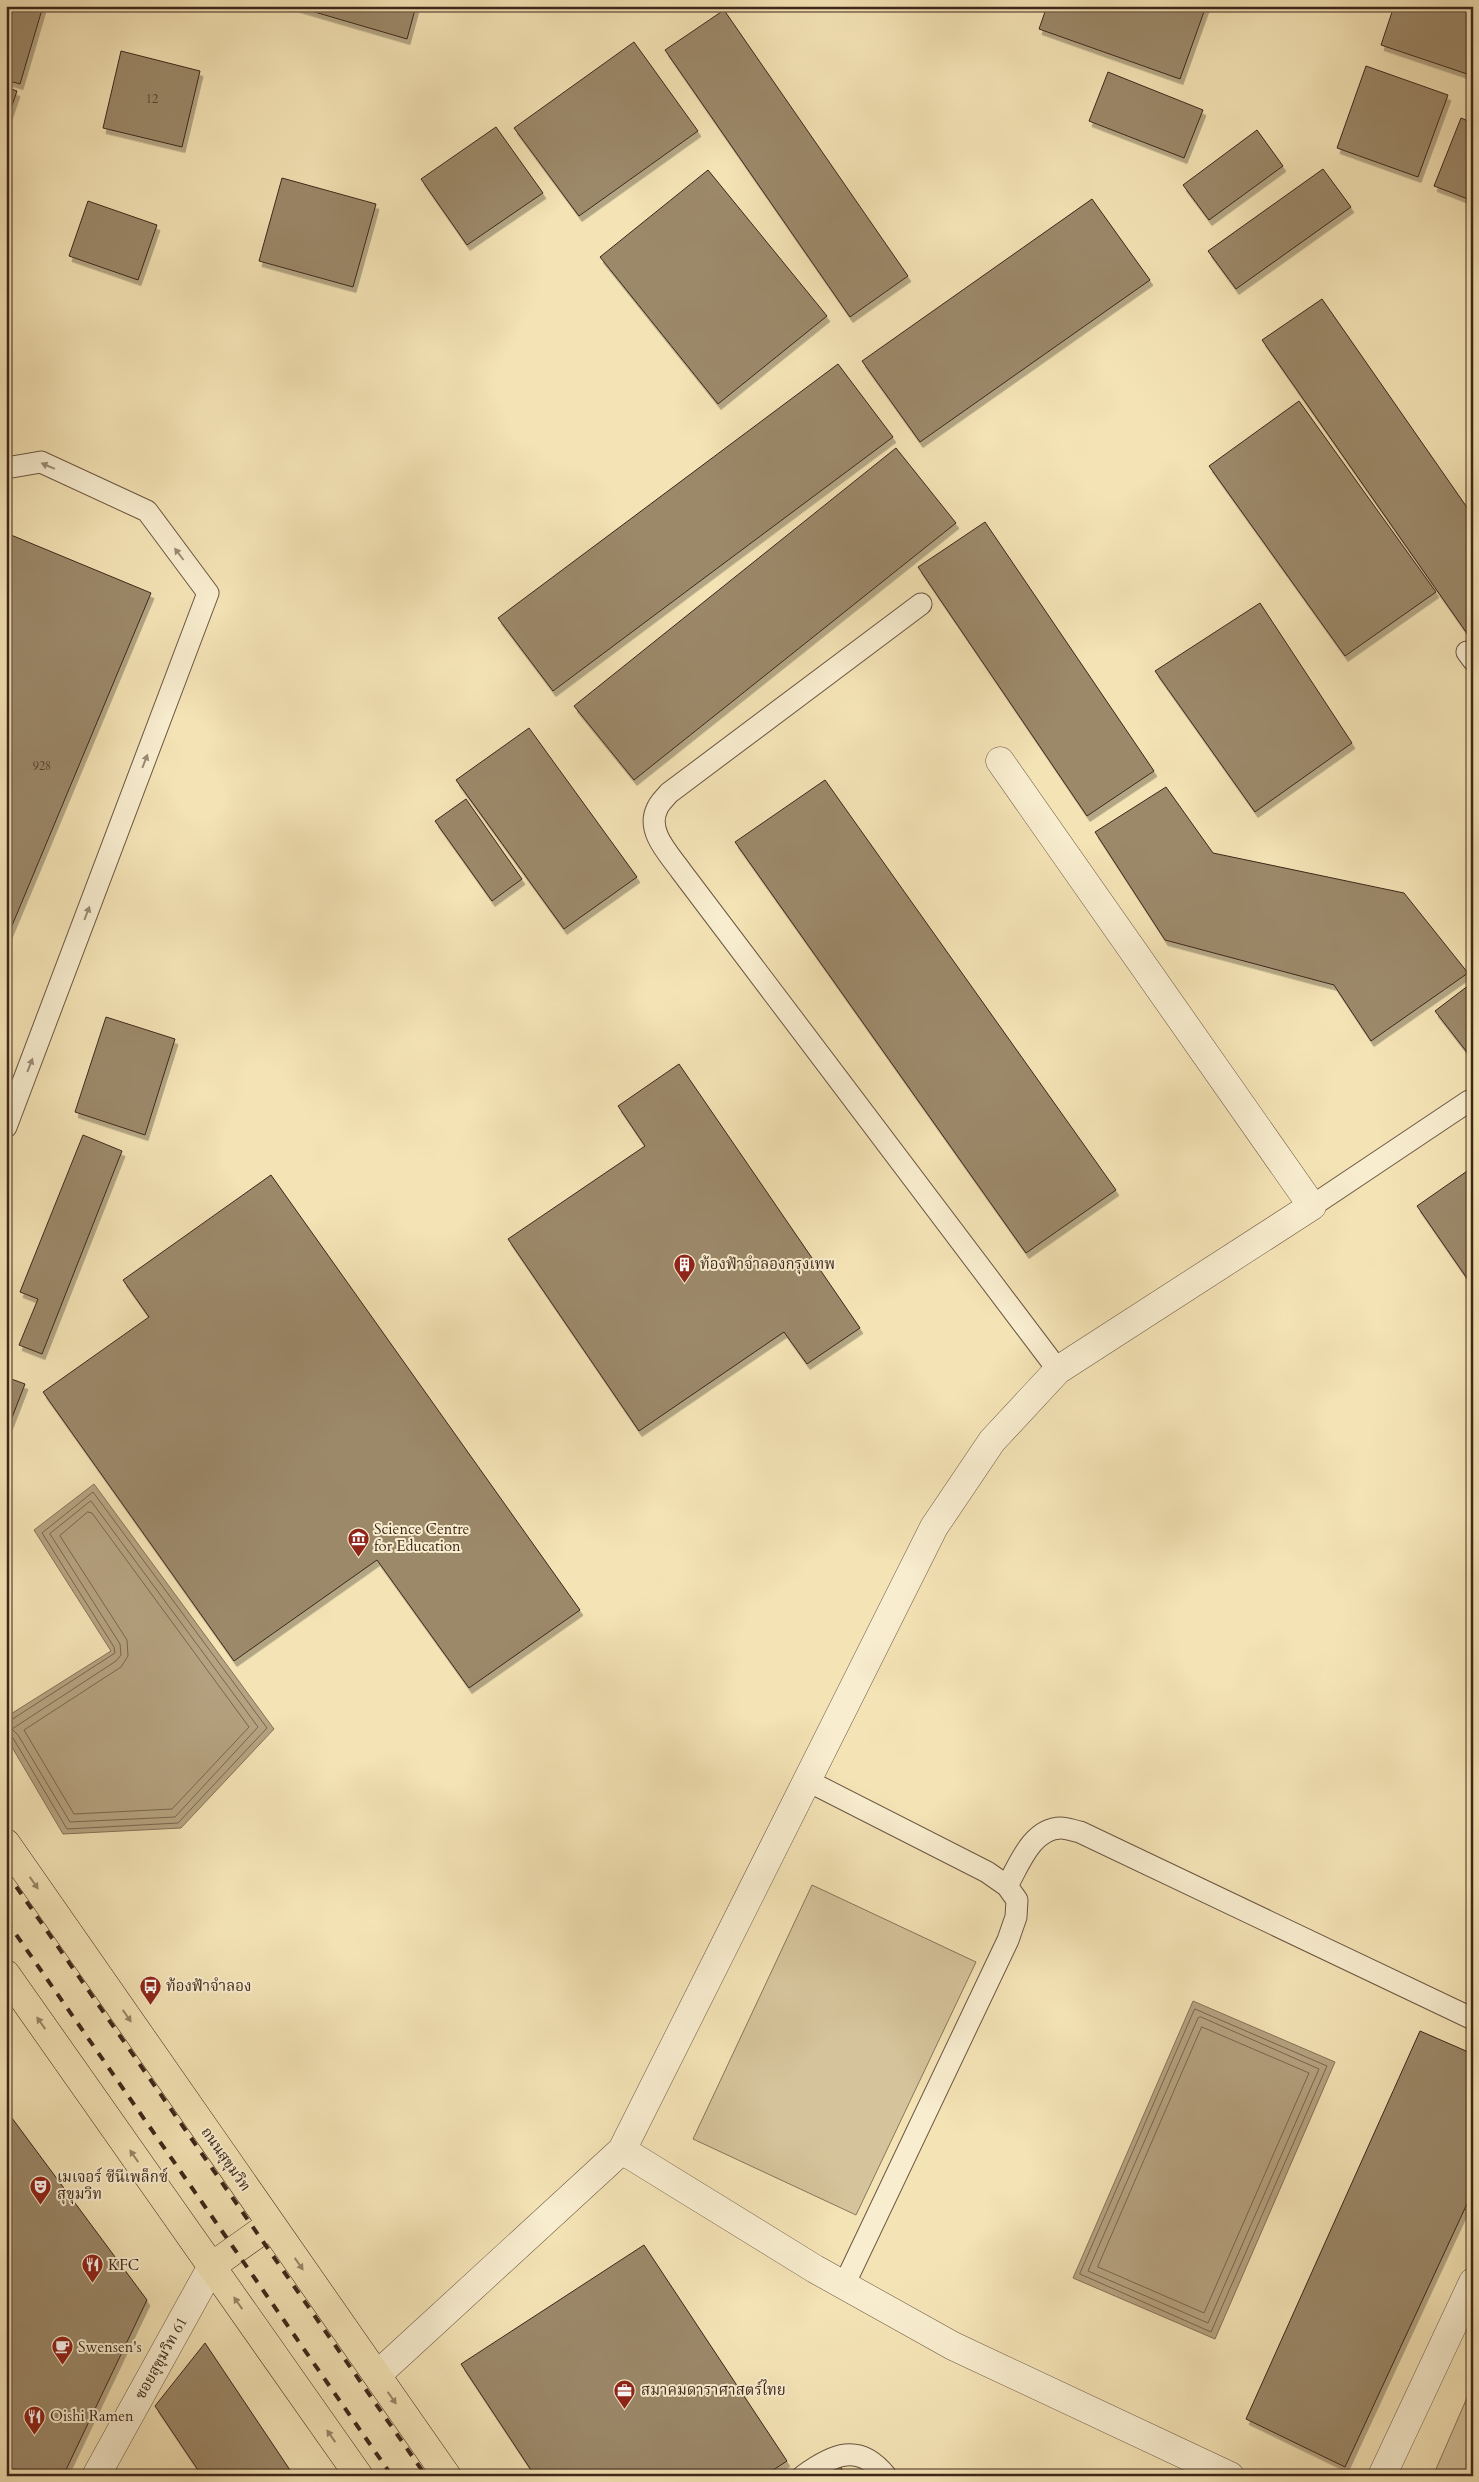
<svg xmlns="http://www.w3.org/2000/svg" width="1479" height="2482" font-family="Cardo,'Noto Serif Thai',serif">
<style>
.green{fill:#d5c39b;stroke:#89755b}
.water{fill:#b6a381;stroke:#867158}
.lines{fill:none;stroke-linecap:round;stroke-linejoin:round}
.shore{stroke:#7a654e;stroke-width:1}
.building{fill:#9c896b;stroke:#3d271b;filter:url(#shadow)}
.lane-casing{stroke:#6b5642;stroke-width:23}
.street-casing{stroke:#6b5642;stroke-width:29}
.primary-casing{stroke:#3d271b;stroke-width:29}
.lane{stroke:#f8edcf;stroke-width:21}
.street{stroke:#f8edcf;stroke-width:28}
.primary{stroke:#f4e3b5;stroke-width:28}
.rail{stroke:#3d271b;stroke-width:4;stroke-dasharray:9 9;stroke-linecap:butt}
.oneway{fill:#9a8a75}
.oneway2{fill:#988568}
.labels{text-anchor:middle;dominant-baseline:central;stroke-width:4;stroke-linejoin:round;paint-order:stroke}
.number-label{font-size:12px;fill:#55402f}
.poi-label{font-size:15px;fill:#3d271b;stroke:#f8edcf;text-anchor:start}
.street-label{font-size:15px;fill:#3d271b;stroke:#f8edcf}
</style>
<defs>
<filter id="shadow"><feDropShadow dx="3" dy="5.5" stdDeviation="0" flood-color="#0004"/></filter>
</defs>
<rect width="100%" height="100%" fill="#f4e3b5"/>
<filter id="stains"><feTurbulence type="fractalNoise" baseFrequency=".004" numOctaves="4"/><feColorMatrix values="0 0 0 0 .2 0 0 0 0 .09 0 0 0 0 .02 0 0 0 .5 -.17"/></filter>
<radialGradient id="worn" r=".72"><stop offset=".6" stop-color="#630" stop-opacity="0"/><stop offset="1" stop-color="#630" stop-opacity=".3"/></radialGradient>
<path class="green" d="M812 1885 976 1962 856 2215 693 2139Z
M1473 2384V2476H1433Z"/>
<path class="water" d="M94 1484 274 1729 181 1828 63 1834 6 1737V1717L111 1651 34 1530Z
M1193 2001 1335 2062 1215 2339 1073 2278Z"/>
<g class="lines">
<path class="shore" d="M91 1501 258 1727 175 1817 70 1822 18 1735 12 1729 116 1661 121 1655 120 1644 50 1534Z
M88 1512 92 1513 249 1727 172 1809 74 1814 24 1730 121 1667 128 1656 127 1640 60 1536Z
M6 1721 11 1720 115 1653 114 1647 42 1533 93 1492 267 1728 178 1823 67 1829 13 1738 6 1736
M1195 2009 1327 2066 1211 2332 1080 2274Z
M1201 2017 1319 2069 1208 2323 1088 2271 1198 2018Z
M1202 2027 1309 2073 1204 2313 1098 2267Z"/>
</g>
<path class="building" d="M7 6H43L20 84 6 80Z
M294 6H416L407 39Z
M1047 6H1206L1180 79 1039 29Z
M1394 6H1473V76L1381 45Z
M724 10 908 276 850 317 665 50Z
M634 42 698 131 579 216 514 128Z
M121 51 200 71 182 147 103 128Z
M1366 66 1448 95 1418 177 1337 148Z
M1108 72 1203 110 1184 158 1089 121Z
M6 87 17 91 6 123Z
M1461 118 1473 123V201L1434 186Z
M496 127 543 193 467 245 421 179Z
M1257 130 1283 166 1209 220 1183 185Z
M1323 169 1351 207 1236 289 1208 251Z
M708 170 827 316 718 404 600 257Z
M282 178 376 204 353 287 259 261Z
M1092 199 1150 280 920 442 862 361Z
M88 201 157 225 138 280 69 256Z
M1322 299 1473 516V642L1262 340Z
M838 364 893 437 553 691 498 618Z
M1299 401 1436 592 1345 656 1209 466Z
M896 448 956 523 634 780 574 706Z
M985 522 1154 771 1087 816 918 567Z
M11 535 151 593 6 940V547Z
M1260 603 1352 743 1255 812 1155 671Z
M529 728 637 877 564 929 456 780Z
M825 780 1116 1190 1026 1253 735 842Z
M1166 787 1213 853 1404 893 1468 973 1371 1041 1334 985 1165 940 1095 832Z
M466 799 522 879 492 901 435 821Z
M1473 982V1060L1435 1011Z
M106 1017 175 1039 145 1135 75 1112Z
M679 1064 860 1328 807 1364 784 1332 639 1431 508 1239 645 1146 618 1106Z
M83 1135 122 1151 42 1354 19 1345 38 1299 20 1292Z
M1473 1167V1287L1417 1206Z
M271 1175 580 1610 469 1688 377 1560 234 1661 43 1392 149 1317 123 1280Z
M6 1377 25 1384 6 1433Z
M1420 2031 1473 2054V2191L1345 2467 1246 2419Z
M6 2110 147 2300 63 2476H6Z
M644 2245 787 2461 764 2476H535L461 2364Z
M205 2343 294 2476H202L155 2406Z
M836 2461 847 2476H815Z"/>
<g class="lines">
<defs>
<path id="lane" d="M6 468 41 462 147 511 208 593 6 1127
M921 604 669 793C665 798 659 803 657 809 646 831 669 854 681 871L1058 1370
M1467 652 1473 660
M1312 1206 1469 1101
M808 1781 987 1872 1007 1886 1017 1900 1016 1917 1008 1940 844 2285
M1007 1886C1019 1865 1032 1828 1061 1828 1067 1828 1074 1831 1080 1832L1473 2019
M803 2476C833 2454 859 2442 886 2476"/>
<path id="street" d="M622 2150 815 2269 953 2346 1230 2476
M377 2375 622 2150 934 1527 992 1441 1058 1370 1312 1206 1000 761
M96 2476 212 2266
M1382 2476 1473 2282"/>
<path id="primary" d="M6 1843 447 2476
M6 1974 359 2476
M212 2266 271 2224"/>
</defs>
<use href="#lane" class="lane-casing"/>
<use href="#street" class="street-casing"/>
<use href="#primary" class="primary-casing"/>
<use href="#lane" class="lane"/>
<use href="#street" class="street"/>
<use href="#primary" class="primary"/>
<path class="rail" d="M6 1872 426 2476
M6 1920 392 2476"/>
</g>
<defs><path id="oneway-solid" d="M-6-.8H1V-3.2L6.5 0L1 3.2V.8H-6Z" transform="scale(1.25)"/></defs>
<g class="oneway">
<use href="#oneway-solid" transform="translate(48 466) rotate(-157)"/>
<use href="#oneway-solid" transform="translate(179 554) rotate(-127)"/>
<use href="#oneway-solid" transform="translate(145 761) rotate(-69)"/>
<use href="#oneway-solid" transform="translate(87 913) rotate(-69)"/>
<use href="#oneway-solid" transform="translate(30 1065) rotate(-69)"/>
</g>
<g class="oneway2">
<use href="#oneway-solid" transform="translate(34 1883) rotate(55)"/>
<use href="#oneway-solid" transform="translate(127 2016) rotate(55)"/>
<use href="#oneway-solid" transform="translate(41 2023) rotate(-125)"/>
<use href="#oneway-solid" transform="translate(134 2156) rotate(-125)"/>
<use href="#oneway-solid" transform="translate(299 2264) rotate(55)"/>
<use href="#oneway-solid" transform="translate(238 2303) rotate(-125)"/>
<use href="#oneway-solid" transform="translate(392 2398) rotate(55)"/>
<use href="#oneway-solid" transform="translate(331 2436) rotate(-125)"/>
</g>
<defs>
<symbol id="building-pin" viewBox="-11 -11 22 30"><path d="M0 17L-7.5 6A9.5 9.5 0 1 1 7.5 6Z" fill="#8f2418" stroke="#f8edcf"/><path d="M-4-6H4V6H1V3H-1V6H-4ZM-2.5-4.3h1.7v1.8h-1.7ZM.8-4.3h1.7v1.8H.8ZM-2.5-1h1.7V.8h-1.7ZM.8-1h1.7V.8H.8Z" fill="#fff"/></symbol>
<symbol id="museum-pin" viewBox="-11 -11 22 30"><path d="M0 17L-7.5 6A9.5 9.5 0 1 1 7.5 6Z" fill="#8f2418" stroke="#f8edcf"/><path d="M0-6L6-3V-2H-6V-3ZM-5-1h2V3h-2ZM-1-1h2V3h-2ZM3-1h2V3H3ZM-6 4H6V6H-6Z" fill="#fff"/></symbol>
<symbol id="bus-pin" viewBox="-11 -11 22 30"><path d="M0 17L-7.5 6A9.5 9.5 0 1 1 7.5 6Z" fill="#8f2418" stroke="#f8edcf"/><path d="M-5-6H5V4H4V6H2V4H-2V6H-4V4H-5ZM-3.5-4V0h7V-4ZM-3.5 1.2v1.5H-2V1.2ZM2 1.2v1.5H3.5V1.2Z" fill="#fff"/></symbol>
<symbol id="theatre-pin" viewBox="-11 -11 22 30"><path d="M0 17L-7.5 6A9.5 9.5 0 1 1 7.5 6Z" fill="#8f2418" stroke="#f8edcf"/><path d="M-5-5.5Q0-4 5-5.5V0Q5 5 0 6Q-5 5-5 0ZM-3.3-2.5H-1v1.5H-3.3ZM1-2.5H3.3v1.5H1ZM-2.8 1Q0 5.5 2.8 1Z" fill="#fff"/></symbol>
<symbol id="restaurant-pin" viewBox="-11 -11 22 30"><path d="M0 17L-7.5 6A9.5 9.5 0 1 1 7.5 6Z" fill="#8f2418" stroke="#f8edcf"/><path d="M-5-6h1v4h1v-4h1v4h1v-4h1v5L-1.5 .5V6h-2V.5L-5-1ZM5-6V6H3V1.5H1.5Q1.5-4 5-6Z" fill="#fff"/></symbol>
<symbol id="cafe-pin" viewBox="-11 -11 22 30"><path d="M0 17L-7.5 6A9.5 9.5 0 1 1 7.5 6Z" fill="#8f2418" stroke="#f8edcf"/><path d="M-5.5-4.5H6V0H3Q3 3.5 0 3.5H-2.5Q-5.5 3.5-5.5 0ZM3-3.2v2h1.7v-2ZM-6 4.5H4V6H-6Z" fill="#fff"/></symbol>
<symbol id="office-pin" viewBox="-11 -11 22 30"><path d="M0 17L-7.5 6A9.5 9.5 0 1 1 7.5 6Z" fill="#8f2418" stroke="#f8edcf"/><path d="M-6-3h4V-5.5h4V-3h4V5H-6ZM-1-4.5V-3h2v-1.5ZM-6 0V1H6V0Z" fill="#fff"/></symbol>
</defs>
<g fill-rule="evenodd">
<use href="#building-pin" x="672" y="1252" width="25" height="34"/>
<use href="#museum-pin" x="346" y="1526" width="25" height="34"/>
<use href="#bus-pin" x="138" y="1974" width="25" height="34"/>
<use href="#theatre-pin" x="28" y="2174" width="25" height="34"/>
<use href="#restaurant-pin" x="80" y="2252" width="25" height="34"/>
<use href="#cafe-pin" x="50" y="2334" width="25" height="34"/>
<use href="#office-pin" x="612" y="2378" width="25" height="34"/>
<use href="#restaurant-pin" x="22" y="2404" width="25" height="34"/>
</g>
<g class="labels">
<g class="number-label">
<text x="152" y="99">12</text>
<text x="42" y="766">928</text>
</g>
<g class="poi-label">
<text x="700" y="1264">ท้องฟ้าจำลองกรุงเทพ</text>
<text x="374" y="1529">Science Centre<tspan x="374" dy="17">for Education</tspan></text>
<text x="166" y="1986">ท้องฟ้าจำลอง</text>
<text x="57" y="2177">เมเจอร์ ซีนีเพล็กซ์<tspan x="57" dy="17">สุขุมวิท</tspan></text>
<text x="108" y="2265">KFC</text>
<text x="78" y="2347">Swensen's</text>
<text x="641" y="2390">สมาคมดาราศาสตร์ไทย</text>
<text x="50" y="2416">Oishi Ramen</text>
</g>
<g class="street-label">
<text transform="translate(226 2159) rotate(55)">ถนนสุขุมวิท</text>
<text transform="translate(161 2358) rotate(-61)">ซอยสุขุมวิท 61</text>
</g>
</g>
<rect width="1479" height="2482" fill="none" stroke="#f4e3b5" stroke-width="25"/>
<rect x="8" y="8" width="1464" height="2467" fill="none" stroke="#3d271b" stroke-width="2.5"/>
<rect x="12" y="12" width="1454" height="2457" fill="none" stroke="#3d271b"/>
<rect width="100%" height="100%" filter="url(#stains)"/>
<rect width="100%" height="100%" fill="url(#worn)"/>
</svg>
